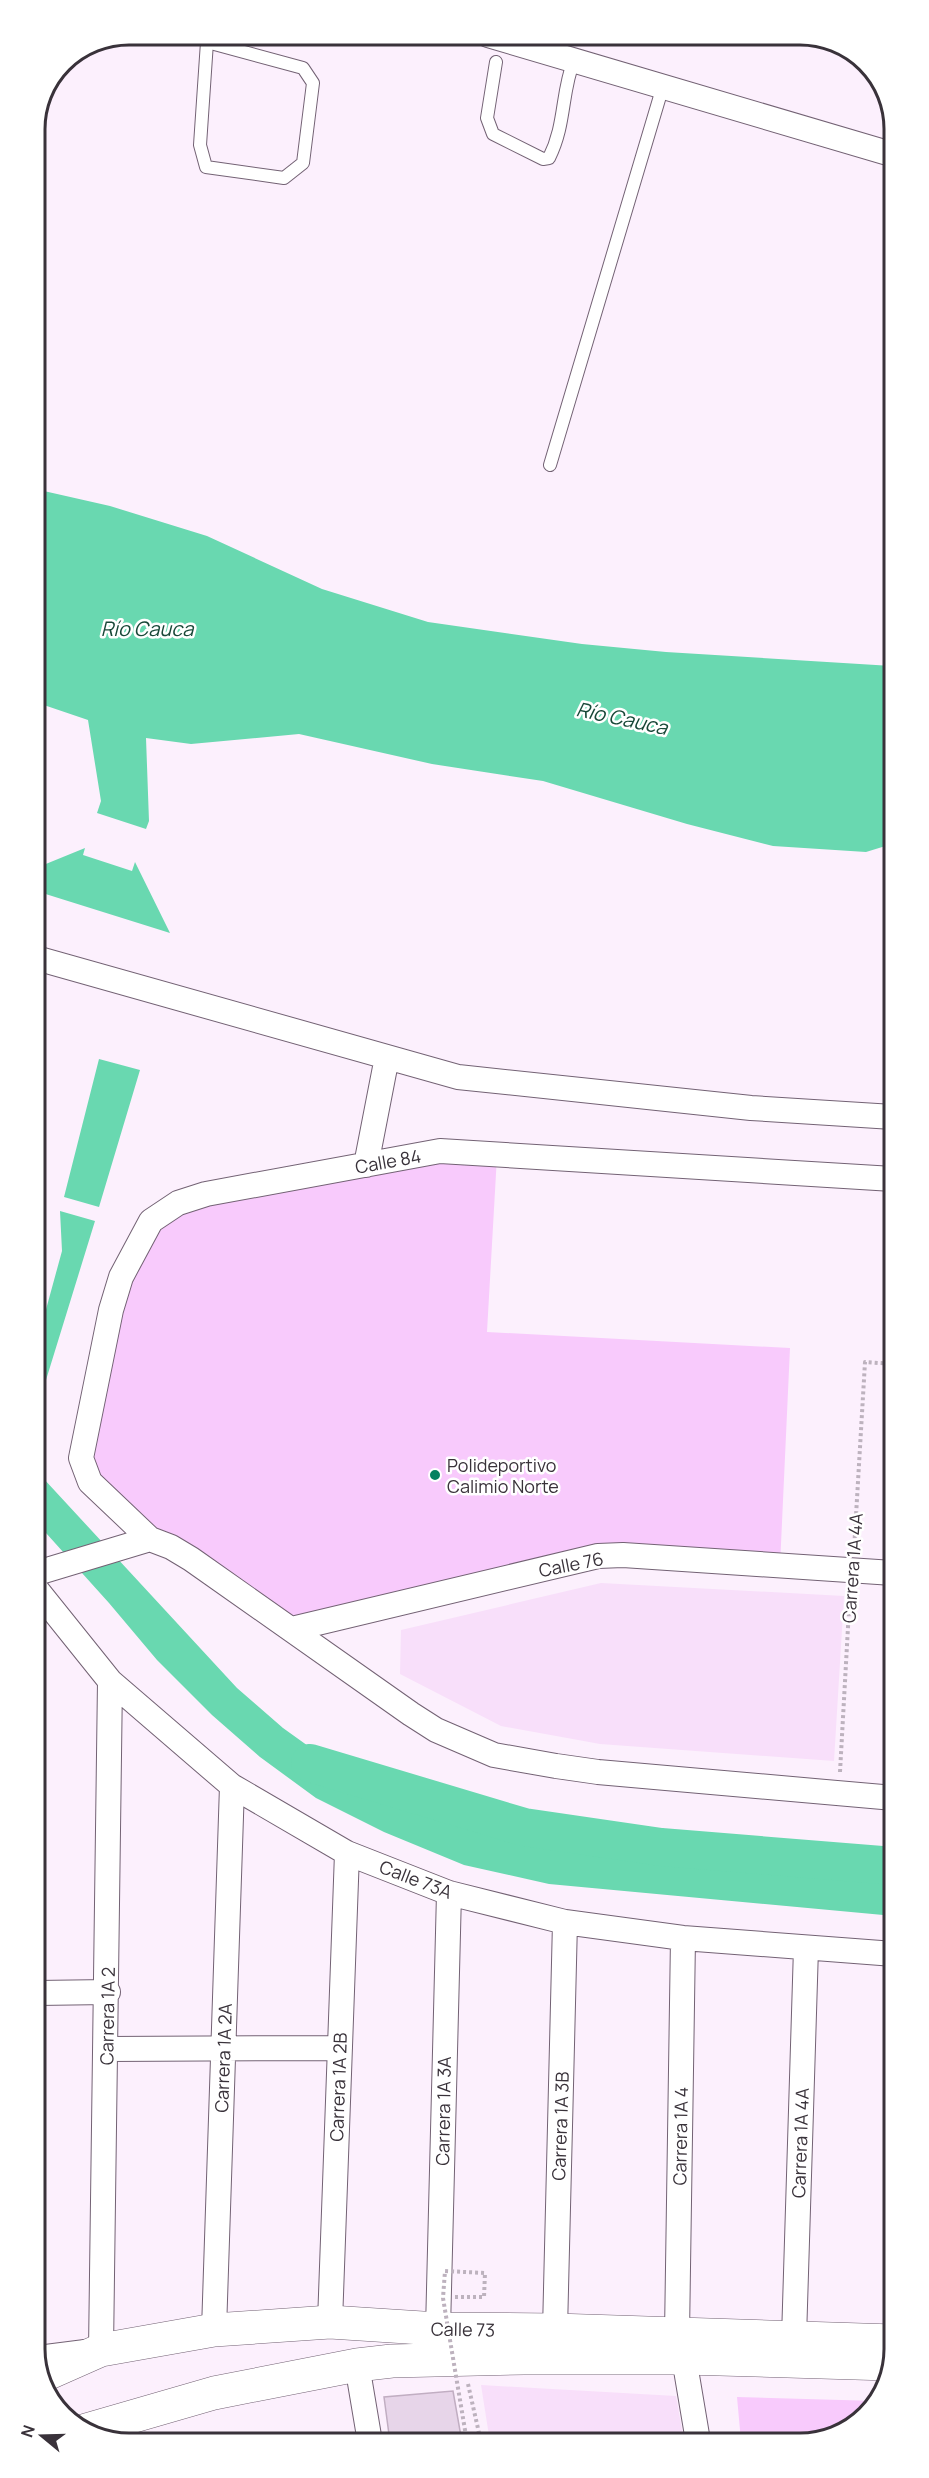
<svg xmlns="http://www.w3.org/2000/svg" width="929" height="2478" font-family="Manrope,sans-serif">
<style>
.built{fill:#f8dffa}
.green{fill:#f8cafc}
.water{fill:#69d8b0}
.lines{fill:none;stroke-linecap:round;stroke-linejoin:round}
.river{stroke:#69d8b0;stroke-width:38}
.building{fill:#e7d5e9;stroke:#c1aec2;stroke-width:1.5}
.lane-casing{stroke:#736274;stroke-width:14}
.street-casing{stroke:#736274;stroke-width:26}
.secondary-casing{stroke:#736274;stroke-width:34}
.path{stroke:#bdb2be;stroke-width:4;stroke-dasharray:3 3;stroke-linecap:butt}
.lane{stroke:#fff;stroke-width:12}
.street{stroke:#fff;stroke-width:24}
.secondary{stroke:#fff;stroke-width:33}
.path-bridge{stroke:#bdb2be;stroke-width:4;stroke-dasharray:3 3;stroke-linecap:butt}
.poi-dot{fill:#048160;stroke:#fff;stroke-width:2}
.labels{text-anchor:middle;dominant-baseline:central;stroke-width:5;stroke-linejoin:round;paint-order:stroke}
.street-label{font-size:18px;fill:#39323a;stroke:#fff}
.poi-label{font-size:18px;fill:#39323a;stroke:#fff;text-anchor:start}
.water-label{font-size:20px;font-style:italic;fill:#184838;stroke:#fff}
.rim{fill:none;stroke:#39323a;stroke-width:3}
</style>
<rect width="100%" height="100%" fill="#fcf0fd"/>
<path class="built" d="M601 1583 844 1596 834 1761 600 1744 501 1726 400 1674 401 1630Z
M481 2385 676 2396 684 2441 490 2442Z"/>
<path class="green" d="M497 1156 487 1332 790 1348 780 1566 623 1555 292 1629 90 1482 111 1310 151 1221 366 1165Z
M737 2397 877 2401 875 2407 825 2440 741 2441Z"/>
<path class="water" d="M35 489 110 506 207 536 322 589 428 622 582 644 666 652 892 666V844L866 852 773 846 687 824 543 781 432 764 299 734 191 744 146 738 149 821 146 829 97 813 101 801 88 720 35 702Z
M85 848 83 855 132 871 135 862 170 933 36 891V868Z
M99 1059 140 1070 99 1207 64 1197Z
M60 1211 95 1221 46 1380 37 1432 36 1346 62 1251Z
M37 1464 43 1478 237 1688 283 1728 336 1766 399 1798 475 1829 555 1848 894 1879V1916L549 1884 464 1865 384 1832 316 1798 260 1757 212 1715 157 1660 109 1603 37 1523Z"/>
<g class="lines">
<path class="river" d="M310 1763 524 1827 661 1847 894 1866"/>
</g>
<path class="building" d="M453 2391 462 2442H390L384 2397Z"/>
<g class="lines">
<defs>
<path id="lane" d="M198 35 207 42 303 68 313 83 303 163 284 178 206 167 200 145 207 42
M496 62 487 118 493 134 543 159 549 158C566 124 561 93 574 60
M550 465 663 86"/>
<path id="street" d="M488 35 891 154
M36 958 458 1077 751 1108 893 1117
M366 1165 387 1057
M893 1179 440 1151 206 1194 178 1203 151 1221 121 1277 111 1310 81 1458 90 1482 150 1539 171 1547 191 1559 411 1714 436 1730 494 1755 556 1766 598 1772 894 1798
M37 1573 150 1539
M37 1590 110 1681 232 1786 347 1853 449 1893 565 1922 683 1938 894 1954
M292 1629 598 1556 623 1555 893 1573
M37 1993 108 1992
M107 2049 340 2048
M330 2322 347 1853
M438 2329 449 1893
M214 2330 232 1786
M555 2330 565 1922
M677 2334 683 1938
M794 2338 806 1948
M38 2358 101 2350 110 1681
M684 2358 698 2441
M357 2365 370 2442"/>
<path id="secondary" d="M40 2377 101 2350 214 2330 330 2322 438 2329 555 2330 894 2341
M86 2430 214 2393 357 2365 392 2361 524 2358H684L889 2364"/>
</defs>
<use href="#lane" class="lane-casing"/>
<use href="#street" class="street-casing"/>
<use href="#secondary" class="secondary-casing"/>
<path class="path" d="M854 1550 865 1362 893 1364
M840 1772 850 1591
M468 2384 481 2442"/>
<use href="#lane" class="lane"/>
<use href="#street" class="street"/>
<use href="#secondary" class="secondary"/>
<path class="path-bridge" d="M455 2297H484L485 2273 445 2271 443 2298 467 2442"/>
</g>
<circle class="poi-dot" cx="435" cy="1475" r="6"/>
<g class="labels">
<g class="street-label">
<text transform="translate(388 1161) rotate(-10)">Calle 84</text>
<text transform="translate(571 1564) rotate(-11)">Calle 76</text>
<text transform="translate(852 1568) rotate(-86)">Carrera 1A 4A</text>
<text transform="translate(416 1879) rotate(21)">Calle 73A</text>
<text transform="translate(107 2016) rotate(-89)">Carrera 1A 2</text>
<text transform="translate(223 2058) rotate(-88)">Carrera 1A 2A</text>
<text transform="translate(338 2087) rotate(-88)">Carrera 1A 2B</text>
<text transform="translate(443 2111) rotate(-89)">Carrera 1A 3A</text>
<text transform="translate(560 2126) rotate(-88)">Carrera 1A 3B</text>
<text transform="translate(680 2136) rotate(-89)">Carrera 1A 4</text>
<text transform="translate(800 2143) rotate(-88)">Carrera 1A 4A</text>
<text transform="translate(463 2329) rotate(1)">Calle 73</text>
</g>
<g class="poi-label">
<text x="447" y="1465">Polideportivo<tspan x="447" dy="21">Calimio Norte</tspan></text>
</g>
<g class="water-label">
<text x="147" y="628">Río Cauca</text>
<text transform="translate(622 718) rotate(12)">Río Cauca</text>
</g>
</g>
<path d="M0 0H929V2478H0ZM129 45H800A84 84 0 0 1 884 129V2349A84 84 0 0 1 800 2433H129A84 84 0 0 1 45 2349V129A84 84 0 0 1 129 45Z" fill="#fff" fill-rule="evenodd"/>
<path class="rim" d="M129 45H800A84 84 0 0 1 884 129V2349A84 84 0 0 1 800 2433H129A84 84 0 0 1 45 2349V129A84 84 0 0 1 129 45Z"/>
<g transform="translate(42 2436) rotate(289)" stroke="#ffffff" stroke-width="4.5" paint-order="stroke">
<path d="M0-4.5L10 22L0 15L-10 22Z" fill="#39323a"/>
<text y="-9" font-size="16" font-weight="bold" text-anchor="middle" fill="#39323a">N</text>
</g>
</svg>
